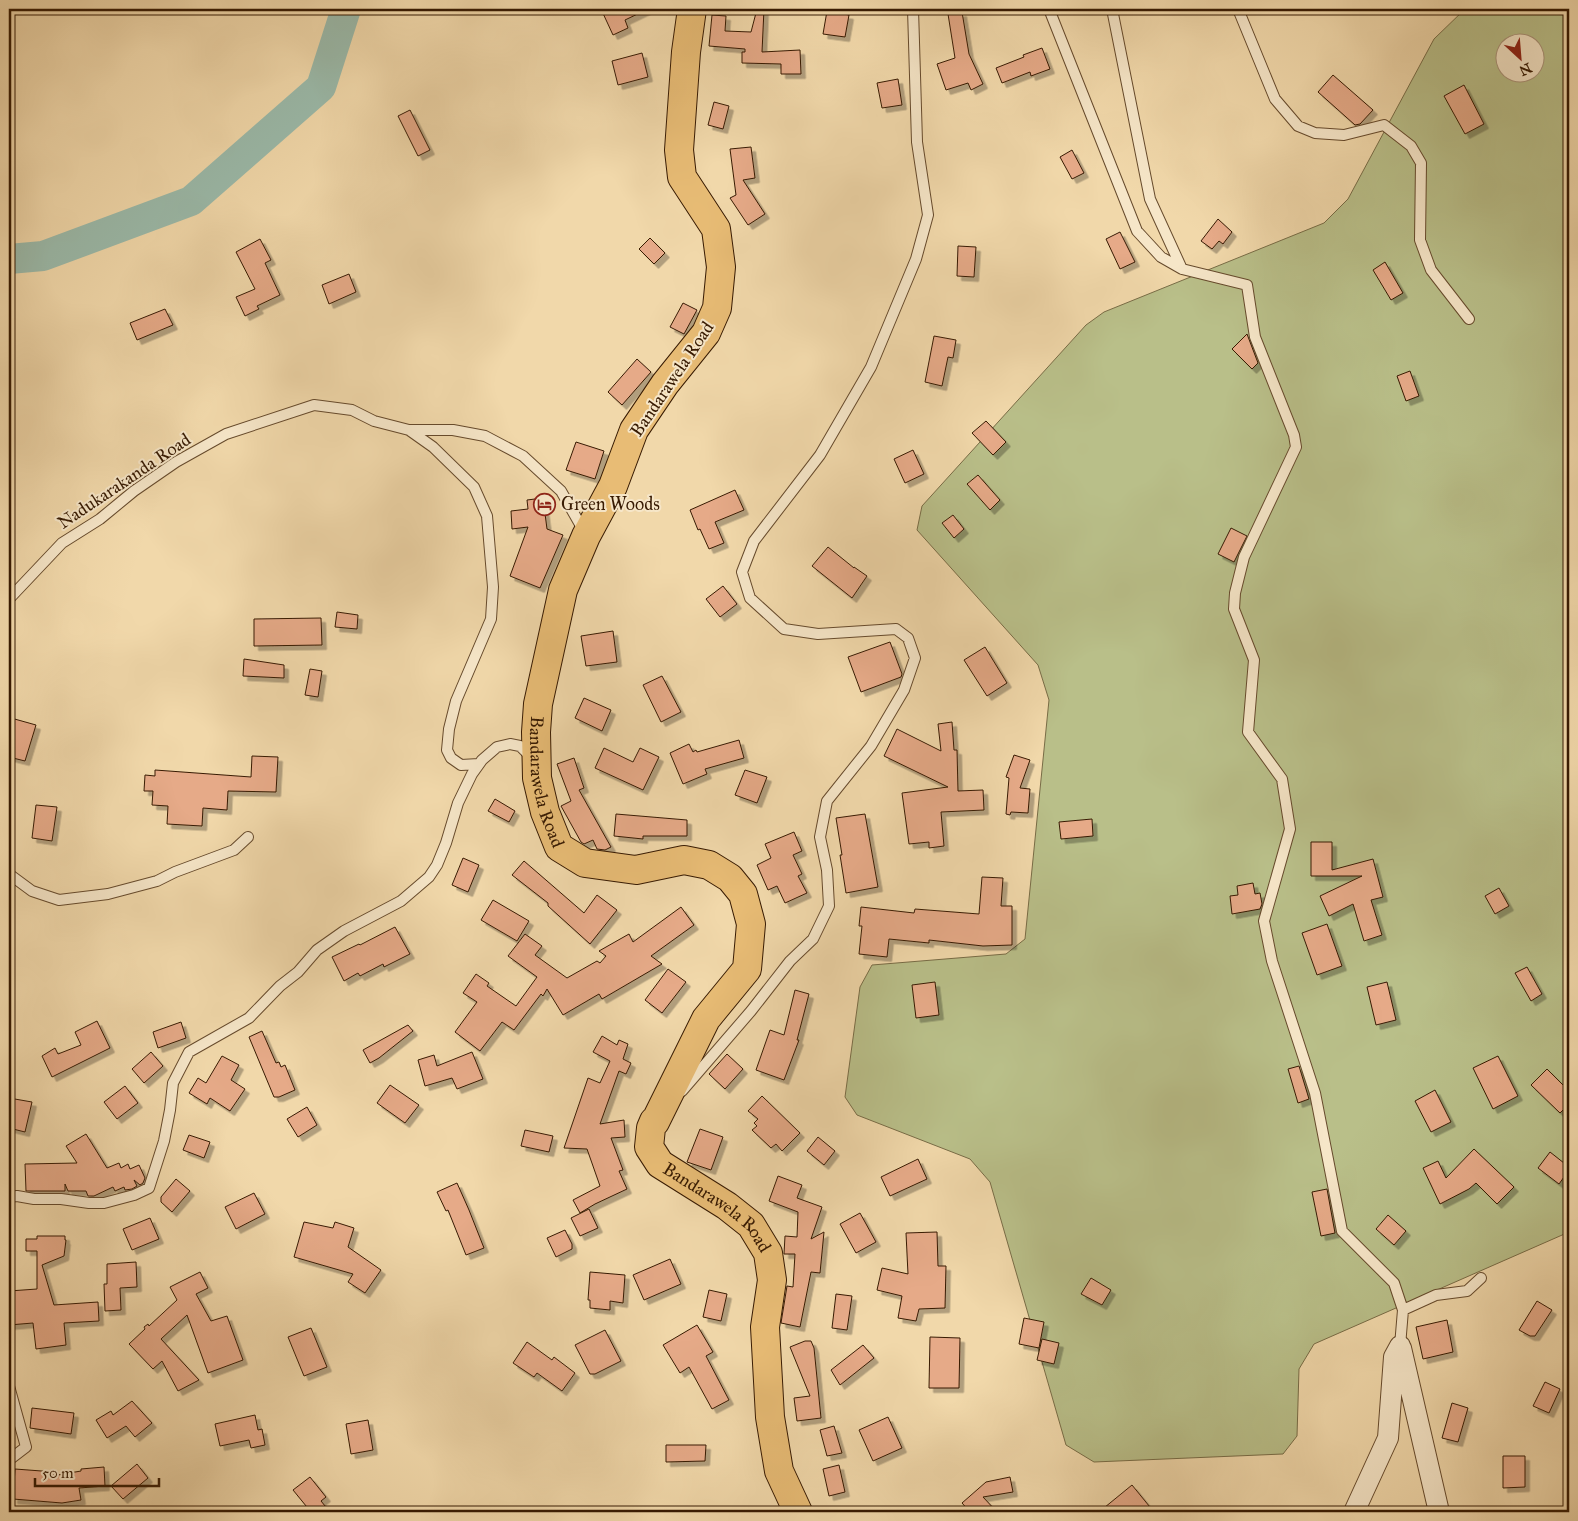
<svg xmlns="http://www.w3.org/2000/svg" width="1578" height="1521" font-family="'IM FELL Great Primer',serif">
<style>
.green{fill:#b9bf89;stroke:#786c46;fill-rule:evenodd}
.lines{fill:none;stroke-linecap:round;stroke-linejoin:round}
.river{stroke:#9bbaaa;stroke-width:30}
.building{fill:#e6aa88;stroke:#371a02;filter:url(#shadow)}
.service-casing{stroke:#664a2c;stroke-width:12}
.minor-casing{stroke:#664a2c;stroke-width:22}
.trunk-casing{stroke:#371a02;stroke-width:30}
.service{stroke:#f6e6c8;stroke-width:10}
.minor{stroke:#f6e6c8;stroke-width:20}
.trunk{stroke:#e8bc75;stroke-width:28}
.labels{text-anchor:middle;dominant-baseline:central;stroke-width:4;stroke-linejoin:round;paint-order:stroke}
.street-label{font-size:18px;fill:#371a02;stroke:#f6e6c8}
.poi-label{font-size:18px;fill:#371a02;stroke:#f6e6c8;text-anchor:start}
</style>
<defs>
<filter id="shadow"><feDropShadow dx="4.5" dy="4.5" stdDeviation="0" flood-color="#0004"/></filter>
</defs>
<rect width="100%" height="100%" fill="#f1d8aa"/>
<filter id="stains"><feTurbulence type="fractalNoise" baseFrequency=".004" numOctaves="4"/><feColorMatrix values="0 0 0 0 .2 0 0 0 0 .09 0 0 0 0 .02 0 0 0 .5 -.17"/></filter>
<radialGradient id="worn" r=".72"><stop offset=".6" stop-color="#630" stop-opacity="0"/><stop offset="1" stop-color="#630" stop-opacity=".3"/></radialGradient>
<path class="green" d="M1465 9H1569V1232L1314 1344 1299 1369 1297 1436 1283 1454 1094 1462 1066 1445 990 1182 970 1159 857 1115 845 1097 860 987 872 965 1006 954 1025 939 1049 700 1038 665 917 530 922 506 1086 325 1104 312 1324 223 1348 199 1434 39ZM1506 42H1536V72H1506Z"/>
<g class="lines">
<path class="river" d="M9 259 43 256 191 201 321 87 346 9"/>
</g>
<path class="building" d="M601 9H648L625 20 628 28 613 35Z
M757 9H764L762 52 800 50 801 74H781V64L742 63V52H745V49L709 46 712 15 726 16 725 31 751 32Z
M827 11 849 15 845 37 823 34Z
M962 12 969 54 983 84 971 90 968 83 946 90 937 64 955 58 948 14Z
M1042 48 1050 69 1031 76 1030 72 1002 83 996 68 1024 57 1023 55Z
M642 53 648 77 618 85 612 61Z
M1333 75 1373 110 1360 124 1355 125 1318 92Z
M898 79 902 105 882 108 877 83Z
M1464 85 1484 124 1465 134 1444 96Z
M714 102 729 106 723 129 708 125Z
M410 110 430 150 418 156 398 116Z
M751 147 755 178 743 180 765 214 748 225 730 198 736 195 730 149Z
M1072 150 1084 173 1072 179 1060 157Z
M1218 219 1232 232 1223 244 1219 241 1212 249 1201 241Z
M1120 232 1135 262 1120 269 1106 239Z
M650 238 665 253 654 264 639 249Z
M260 239 271 260 265 263 280 295 257 306 259 309 245 316 236 297 255 289 236 252Z
M958 246 976 247 974 277 957 276Z
M1385 262 1403 293 1391 300 1373 270Z
M349 274 356 292 329 304 322 285Z
M683 303 697 310 684 334 670 327Z
M165 309 173 325 137 340 130 323Z
M1247 334 1258 363 1252 369 1232 349Z
M934 336 956 340 953 358 948 357 942 386 925 382Z
M637 359 651 372 622 405 608 392Z
M1410 371 1419 396 1406 401 1397 376Z
M986 421 1006 442 993 455 972 433Z
M576 442 604 451 595 479 566 470Z
M913 450 924 474 905 483 894 459Z
M978 475 1000 500 990 510 967 484Z
M735 490 744 510 715 522 724 543 709 549 700 529 698 530 690 510Z
M543 498 547 529 563 535 540 588 510 576 528 527 512 529 511 511 528 509 527 500Z
M953 515 964 529 954 538 942 523Z
M1231 528 1247 536 1234 562 1218 554Z
M828 547 854 568V567L867 576 852 598 812 566Z
M723 586 737 604 720 617 706 599Z
M337 612 358 615 357 629 335 627Z
M321 618 322 645 254 646V619Z
M613 631 617 662 586 666 581 636Z
M890 642 902 674 901 677 861 692 848 657Z
M985 647 1007 683 987 696 964 660Z
M244 659 284 665V678L243 676Z
M310 669 322 671 318 697 305 695Z
M662 676 681 712 661 722 643 685Z
M584 698 611 710 602 731 575 718Z
M11 718 36 725 25 761 9 757V725Z
M952 722 954 750H957L958 791 983 790 984 810 941 812 944 846 929 848V842L909 844 902 793 948 787 884 756 897 729 941 751 938 724Z
M739 740 744 758 705 769 707 774 683 784 670 753 689 744 693 752 696 750 697 752Z
M604 748 633 762 640 748 659 757 643 790 595 768Z
M1014 755 1030 760 1020 788 1030 789 1028 813 1011 812 1010 815 1006 814 1009 778 1006 777Z
M252 756 278 757 276 792 228 791 227 810 203 808 202 826 167 824 168 806 152 805 153 791H144L145 775 155 776V770L251 777Z
M574 758 584 788 579 790 611 847 605 850 597 849 593 840 584 844 581 842 561 806 571 801 557 764Z
M745 770 767 777 757 803 735 795Z
M495 799 515 811 509 822 488 811Z
M36 805 57 807 52 841 32 838Z
M616 814 687 820V836H643V839L614 836Z
M865 814 878 887 846 893 840 855H842L836 818Z
M1092 819 1093 836 1061 839 1059 822Z
M794 832 802 851 793 855 802 874 798 876 807 893 785 903 777 886 768 890 757 865 771 858 765 844Z
M1311 842H1332V870L1373 859 1383 897 1371 900 1382 935 1364 941 1353 904 1329 916 1320 896 1362 876H1311Z
M463 858 479 865 468 892 452 885Z
M524 861 584 913 597 895 617 910 590 944 548 906V903L512 875Z
M982 877 1003 878 1001 906H1012V945L983 946 929 940V943L889 939 887 957 859 954 862 926H859L861 907 914 913 915 909 979 914Z
M1253 883 1255 894 1260 893 1262 904 1260 909 1232 914 1230 896 1238 895 1237 886Z
M1499 888 1509 906 1495 914 1485 896Z
M493 900 529 921 517 941 481 920Z
M681 907 694 925 651 956 662 964 602 999 599 994 563 1015 547 989 543 996 541 994 514 1030 502 1022 480 1051 455 1032 477 1002 463 993 476 974 489 983 487 986 516 1006 537 977 508 956 525 934 542 946 535 955 567 978 597 961 600 963 606 956 599 951 629 934 633 942Z
M1327 924 1342 966 1317 975 1302 933Z
M395 927 410 954 384 967 383 964 360 976 358 973 344 981 332 957 359 944 360 945Z
M1527 967 1542 994 1531 1001 1515 973Z
M668 969 686 982 662 1013 645 1000Z
M935 982 939 1015 916 1018 912 985Z
M1387 982 1396 1020 1376 1025 1367 987Z
M795 990 809 994 797 1040H799L784 1080 756 1070 770 1030 784 1035Z
M97 1021 110 1048 52 1077 42 1056 55 1048 58 1054 81 1045 75 1032Z
M181 1022 186 1038 158 1048 153 1032Z
M408 1025 413 1031 379 1058 370 1063 363 1050Z
M262 1031 276 1063 279 1062 281 1067 285 1065 295 1090 279 1097H274L249 1037Z
M602 1036 617 1045 619 1040 628 1044 623 1059 631 1063 626 1074 619 1071 600 1124 624 1120 625 1137 611 1138 623 1170 619 1171 627 1189 595 1204 580 1213 573 1200 600 1186 587 1149 564 1148 588 1078 600 1083 610 1061 593 1052Z
M151 1052 163 1066 144 1083 132 1069Z
M472 1052 483 1079 457 1089 452 1078 425 1086 418 1060 434 1055 437 1066Z
M727 1054 743 1069 725 1089 709 1074Z
M222 1056 239 1065 231 1080 245 1089 230 1111 210 1098 207 1104 189 1093 198 1078 206 1083Z
M1498 1056 1518 1096 1493 1109 1473 1068Z
M1299 1066 1309 1099 1298 1103 1288 1069Z
M1547 1069 1569 1091V1104L1560 1113 1531 1085Z
M390 1085 419 1105 405 1123 377 1103Z
M125 1086 138 1103 117 1119 104 1102Z
M1435 1090 1451 1122 1431 1132 1415 1101Z
M762 1096 800 1133 782 1151 776 1144 771 1148 752 1130 757 1126 754 1123 758 1119 748 1111Z
M9 1098 32 1102 25 1132 9 1128Z
M307 1107 317 1125 298 1137 287 1119Z
M700 1129 723 1137 711 1170 687 1162Z
M525 1130 553 1136 549 1152 521 1146Z
M86 1134 107 1168 119 1163 121 1168 128 1164 130 1169 139 1165 145 1178 143 1183 140 1185 134 1180 137 1186 132 1189 125 1190 124 1187 115 1191 113 1187 94 1196H88L86 1191H68L65 1184V1191H26L25 1164 77 1163 66 1146Z
M189 1135 210 1142 204 1158 183 1150Z
M818 1137 835 1151 824 1165 807 1151Z
M1474 1149 1514 1187 1497 1204 1476 1183 1469 1189 1440 1204 1423 1168 1438 1161 1446 1178Z
M1550 1152 1569 1167V1170L1559 1184 1538 1168Z
M918 1159 927 1179 890 1196 881 1177Z
M778 1176 802 1185 797 1198 822 1207 811 1239 824 1232 820 1273 811 1272 800 1327 781 1323 787 1286 793 1287 795 1254H784L785 1236 797 1237 798 1212 769 1201Z
M176 1179 190 1191 172 1212 161 1202V1197Z
M457 1183 469 1210 484 1248 466 1255 448 1210 446 1211 437 1192Z
M1327 1189 1335 1233 1321 1236 1312 1192Z
M254 1193 265 1214 236 1229 225 1207Z
M589 1209 598 1228 580 1236 571 1218Z
M860 1213 876 1242 856 1253 840 1224Z
M1388 1215 1406 1231 1394 1245 1376 1229Z
M150 1218 159 1239 132 1250 123 1229Z
M304 1222 333 1228 335 1222 354 1228 348 1247 381 1270 365 1293 348 1282 353 1274 294 1257Z
M565 1230 572 1244V1249L556 1257 547 1238Z
M937 1232 938 1266H946L945 1308 919 1309 916 1321 898 1318 902 1296 877 1290 882 1268 908 1274 906 1233Z
M37 1236H65V1240H66L64 1256 42 1265 54 1305 98 1302 99 1321 64 1323 66 1345 36 1349 33 1323 9 1325V1291L37 1289V1251H26V1239H37Z
M670 1259 681 1284 644 1300 633 1275Z
M136 1262 137 1287 120 1288 121 1310 105 1311 104 1284H107V1264Z
M200 1272 208 1288 196 1294 211 1321 227 1316 243 1360 208 1373 187 1315 161 1339 199 1380 178 1391 162 1361 153 1369 129 1344 145 1329 144 1327 148 1324 149 1326 177 1300 170 1287Z
M590 1272 625 1275 623 1303 610 1301V1310L590 1308V1300H588Z
M1091 1278 1111 1290 1102 1305 1081 1294Z
M709 1290 727 1294 721 1321 703 1317Z
M836 1294 852 1296 847 1330 832 1328Z
M1537 1301 1552 1310 1535 1336H1530L1519 1330Z
M1024 1318 1044 1322 1039 1348 1019 1344Z
M1447 1320 1453 1352 1423 1359 1416 1327Z
M697 1325 713 1352 706 1356 729 1400 712 1409 689 1367 680 1373 663 1345Z
M311 1328 327 1367 304 1376 288 1337Z
M605 1330 621 1361 595 1374H590L575 1345Z
M930 1337 960 1338 959 1388H929Z
M1042 1339 1059 1343 1054 1364 1037 1360Z
M805 1341H811L814 1348 821 1418 797 1421 794 1398 810 1396 790 1347Z
M527 1342 552 1360 554 1357 575 1373 562 1391 537 1373 534 1377 513 1363Z
M863 1345 874 1358 840 1385 831 1370Z
M1545 1382 1560 1389 1549 1413 1533 1406Z
M132 1401 152 1423 135 1437 126 1426 107 1438 96 1420 111 1411 113 1415Z
M1452 1403 1468 1408 1458 1442 1442 1438Z
M32 1408 74 1413 71 1434 30 1428Z
M255 1415 258 1430 262 1429 265 1445 251 1448 249 1440 220 1446 215 1424Z
M888 1417 902 1448 873 1461 859 1430Z
M368 1420 373 1450 351 1454 346 1424Z
M834 1426 842 1453 827 1456 820 1430Z
M666 1445H706L705 1461 666 1462Z
M1503 1456H1525V1487L1503 1488Z
M137 1464 148 1478 123 1499 111 1486Z
M839 1465 845 1492 829 1496 823 1469Z
M104 1467 105 1486 79 1488 81 1500 62 1503 13 1499 15 1469 55 1472 52 1476 81 1471V1469Z
M310 1477 326 1497 321 1501 330 1512H311L293 1490Z
M1010 1477 1013 1492 983 1497 997 1512H970L962 1503 986 1482Z
M1132 1485 1154 1512H1099Z"/>
<g class="lines">
<defs>
<path id="service" d="M1049 9 1137 231 1161 257 1182 269 1247 285 1255 337 1294 435 1296 447 1244 557 1235 593 1234 609 1254 660 1248 732 1282 779 1290 829 1264 921 1272 961 1315 1093 1342 1231 1394 1283 1403 1310 1400 1346
M1112 9 1150 199 1182 269
M1238 9 1275 99 1298 126 1315 133 1344 135 1384 125 1411 146 1421 163 1420 240 1431 270 1469 319
M409 430H453L485 436 523 456 561 491 585 533
M9 599 62 543 100 519 134 491 176 462 226 434 314 405 352 410 374 421 409 430 433 447 474 487 487 516 493 587 491 619 456 701 449 729 447 750 451 758 461 765 479 764
M9 874 32 891 59 900 108 894 157 881 175 872 234 850 248 837
M682 1091 751 1011 790 961 813 939 829 906 827 870 820 837 827 801 871 746 904 690 915 658 908 638 896 629 818 634 784 629 750 598 742 572 754 541 820 455 871 367 916 259 928 215 917 142 913 9
M9 1197 17 1196 34 1199H61L89 1203H104L134 1195 149 1188 164 1141 170 1110 173 1083 189 1052 249 1018 280 986 298 972 317 950 344 931 401 901 429 877 437 865 446 843 458 803 472 774 482 760 497 747 510 744 520 746 532 758
M1403 1310 1436 1295 1467 1291 1481 1278
M9 1386 26 1447 9 1460"/>
<path id="minor" d="M1401 1348 1439 1512
M1354 1512 1388 1438 1394 1357 1400 1346"/>
<g id="trunk">
<path id="s1" d="M692 9 686 52 679 150 682 177 716 229 721 267 717 308 706 333 665 384 634 430 613 486 586 536 563 590 538 704 536 732 537 778 545 812 559 847 585 863 636 870 684 860 709 865 730 878 743 894 751 924 747 969 706 1019 655 1122 654 1121 651 1128 649 1147 660 1164 727 1206 751 1225 768 1253 772 1280 765 1327 770 1417 779 1471 798 1512"/>
</g>
</defs>
<use href="#service" class="service-casing"/>
<use href="#minor" class="minor-casing"/>
<use href="#trunk" class="trunk-casing"/>
<use href="#service" class="service"/>
<use href="#minor" class="minor"/>
<use href="#trunk" class="trunk"/>
</g>
<defs>
<symbol id="hotel-ring" viewBox="-11 -11 22 22"><circle r="9.5" fill="#f6e6c8" stroke="#8f2418" stroke-width="1.5"/><path d="M-6-4.5h1.5V1H6V5H4.5V3h-9V5H-6ZM-4 0a1.8 1.8 0 1 1 3.6 0ZM.5 0V-2.5h3Q6-2.5 6 0Z" fill="#8f2418"/></symbol>
</defs>
<g fill-rule="evenodd">
<use href="#hotel-ring" x="532" y="492" width="25" height="25"/>
</g>
<g class="labels">
<g class="street-label">
<text transform="translate(672 379) rotate(-56)">Bandarawela Road</text>
<text transform="translate(124 481) rotate(-34)">Nadukarakanda Road</text>
<text stroke="none"><textPath href="#s1" startOffset="830">Bandarawela Road</textPath></text>
<text stroke="none"><textPath href="#s1" startOffset="1476">Bandarawela Road</textPath></text>
</g>
<g class="poi-label">
<text x="561" y="504">Green Woods</text>
</g>
</g>
<rect width="1578" height="1521" fill="none" stroke="#f1d8aa" stroke-width="30"/>
<rect x="10" y="10" width="1558" height="1501" fill="none" stroke="#371a02" stroke-width="2.5"/>
<rect x="15" y="15" width="1548" height="1491" fill="none" stroke="#371a02"/>
<g transform="translate(1520 58) rotate(154)"><circle r="24" fill="#f6e6c8" stroke="#aa9479"/>
<path d="M0-4L9 19L0 12L-9 19Z" fill="#8f2418"/>
<text y="-8" font-size="14" font-weight="bold" text-anchor="middle" fill="#371a02">N</text>
</g>
<path d="M35 1478v8h124v-8" fill="none" stroke="#371a02" stroke-width="2.5"/>
<text x="42" y="1478" font-size="15" fill="#371a02" stroke="#f6e6c8" stroke-width="4" paint-order="stroke">50 m</text>
<rect width="100%" height="100%" filter="url(#stains)"/>
<rect width="100%" height="100%" fill="url(#worn)"/>
</svg>
